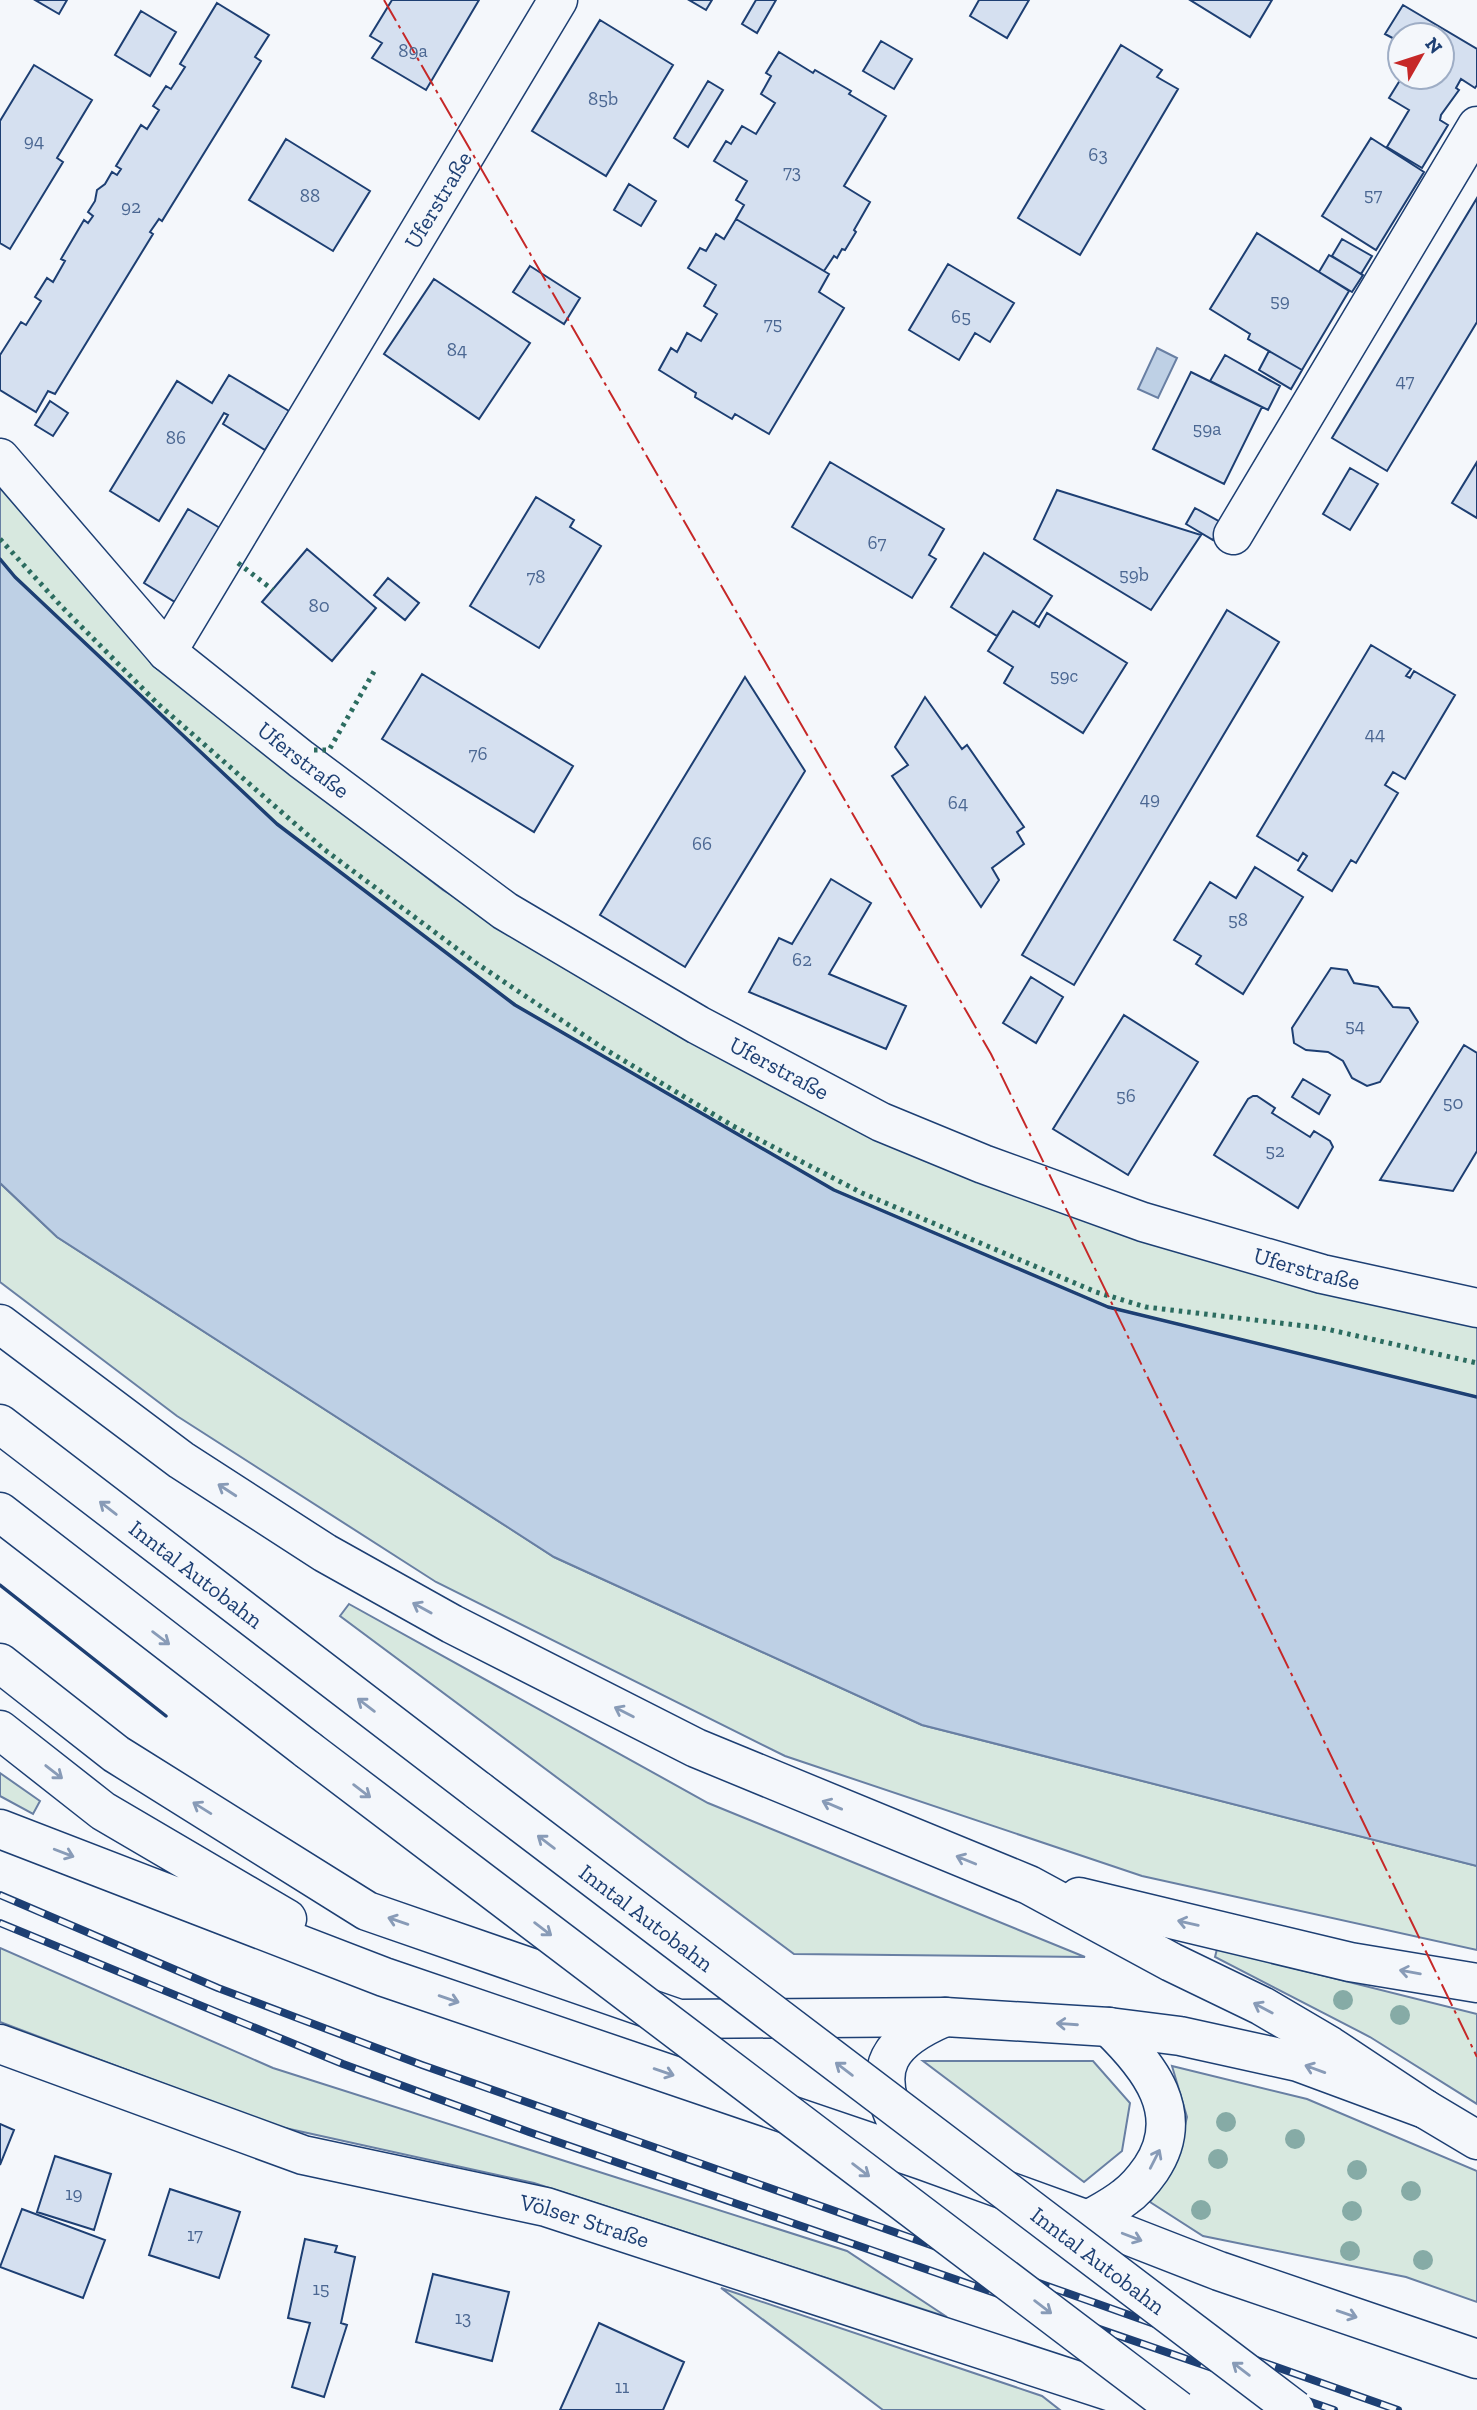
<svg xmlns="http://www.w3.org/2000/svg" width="1477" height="2410" font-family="'Zilla Slab',serif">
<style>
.green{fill:#d7e8df;stroke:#687fa3;stroke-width:2}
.water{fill:#bed0e5;stroke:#687fa3;stroke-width:2}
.building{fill:#d5e0f0;stroke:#1d3f73;stroke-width:2}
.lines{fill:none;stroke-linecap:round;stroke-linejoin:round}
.minor-casing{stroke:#1d3f73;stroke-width:41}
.major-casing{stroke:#1d3f73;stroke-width:41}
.highway-casing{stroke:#1d3f73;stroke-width:41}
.minor{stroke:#f4f7fb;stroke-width:38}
.major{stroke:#f4f7fb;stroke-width:38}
.highway{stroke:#f4f7fb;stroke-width:38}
.rail-casing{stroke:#1d3f73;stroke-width:8}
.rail{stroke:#f4f7fb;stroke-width:5;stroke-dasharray:16;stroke-linecap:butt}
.highway-bridge-casing{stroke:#1d3f73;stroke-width:41;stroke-linecap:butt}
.highway-bridge{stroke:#f4f7fb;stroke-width:38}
.hedge{stroke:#2c6c60;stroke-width:5;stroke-dasharray:3.5 5;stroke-linecap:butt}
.wall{stroke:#1d3f73;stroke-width:3.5}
.power{stroke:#c62828;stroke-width:2;stroke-dasharray:24 5 3.5 5;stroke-linecap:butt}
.tree{fill:#86aba6}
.oneway{stroke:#889bb7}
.labels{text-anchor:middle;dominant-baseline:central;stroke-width:5;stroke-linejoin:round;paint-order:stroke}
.number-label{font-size:19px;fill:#4b6792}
.street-label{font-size:23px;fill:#1d3f73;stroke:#f4f7fb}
</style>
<rect width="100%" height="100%" fill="#f4f7fb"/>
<path class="green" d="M0 479 289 771 443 890 673 1033 880 1137 1477 1325V1397L1108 1307 834 1190 515 1005 277 824 15 577 0 559Z
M0 1183 57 1237 554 1557 922 1725 1477 1866V1950L1142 1876 785 1756 436 1582 177 1416 0 1282Z
M349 1604 708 1803 1085 1957 794 1954 340 1616Z
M0 1773 40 1801 33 1814 0 1796Z
M0 1948 273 2068 847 2251 947 2317 534 2183 276 2126 0 2022Z
M1217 1949 1477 2014V2104L1370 2037 1215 1957Z
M923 2061H1093L1130 2103 1122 2151 1084 2182Z
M1172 2066 1307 2099 1477 2171V2302L1406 2277 1203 2236 1150 2202 1176 2162 1187 2117Z
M721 2288 1042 2396 1060 2410H883Z"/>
<path class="water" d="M1157 348 1177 358 1158 398 1138 389Z
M0 559 15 577 277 824 515 1005 834 1190 1108 1307 1477 1397V1866L922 1725 554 1557 57 1237 0 1183Z"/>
<path class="building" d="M35 0H67L59 14Z
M392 0H479L426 90 372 58 382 43 370 36Z
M689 0H712L706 10Z
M756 0H776L757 33 742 24Z
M979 0H1029L1007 38 970 16Z
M1190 0H1272L1250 37Z
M217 3 269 35 255 57 261 61 162 221 159 219 150 232 153 234 55 394 48 391 36 412 0 390V355L21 322 26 325 41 301 35 297 47 278 53 282 65 261 61 259 84 220 88 223 93 216 88 212 95 201 97 190 105 184 112 172 117 175 121 169 116 166 141 125 147 129 159 110 153 106 166 86 171 89 185 67 180 64Z
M1403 5 1477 49V85L1475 88 1461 79 1456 88 1459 90 1441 115 1440 120 1448 125 1422 168 1387 147 1409 110 1389 98 1402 77H1442V35H1400V42L1385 34Z
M141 11 176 32 150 76 115 55Z
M600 20 673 65 606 176 532 131Z
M881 41 912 59 894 89 863 71Z
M1121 45 1162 70 1157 77 1178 89 1080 255 1018 218Z
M779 52 813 73 815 70 851 91 849 94 886 116 844 186 870 202 854 230 856 232 845 250 842 249 837 258 834 256 824 271 736 219 744 205 736 200 747 181 714 161 726 141 731 144 742 126 756 134 775 103 761 94 771 76 766 73Z
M1400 54V73L1391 68Z
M34 65 92 100 57 158 63 162 10 249 0 243V121Z
M708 81 723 90 688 147 674 138Z
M1371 138 1424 172 1376 250 1322 216Z
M286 139 370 191 333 251 249 200Z
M629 184 656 201 641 226 614 210Z
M1477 198V322L1387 471 1332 438Z
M736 219 829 274 819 292 844 308 769 434 735 414 732 419 695 397 696 393 659 370 671 348 677 352 687 333 701 341 717 314 704 306 716 285 688 268 700 248 706 251 716 234 724 239Z
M1257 233 1349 291 1302 370 1248 339 1250 334 1210 309Z
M1342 239 1372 256 1361 274 1332 256Z
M1329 255 1363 275 1352 292 1319 272Z
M948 264 1014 303 990 342 975 333 959 360 909 330Z
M530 266 580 298 564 324 513 292Z
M434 279 530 343 479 419 384 354Z
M1269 351 1302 370 1291 389 1259 370Z
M1225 355 1280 386 1268 410 1210 381Z
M1191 372 1262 407 1224 484 1153 449Z
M229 375 289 411 265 450 223 424 228 415 224 413 159 521 110 491 177 381 212 403Z
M50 401 68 413 53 436 35 425Z
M830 462 944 529 929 555 936 559 912 598 792 527Z
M1477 462V518L1452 503Z
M1350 468 1378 484 1350 530 1323 514Z
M1057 490 1201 535 1151 610 1034 539Z
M536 497 574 520 570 527 601 546 539 648 470 606Z
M1195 508 1222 523 1213 540 1186 524Z
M188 509 220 528 175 602 144 583Z
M307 549 376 608 332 661 262 602Z
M984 553 1052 596 1034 624 1013 611 997 636 951 607Z
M388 578 419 603 405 620 374 595Z
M1227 610 1279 642 1074 985 1022 955Z
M1013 611 1039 627 1047 613 1127 663 1083 733 1004 683 1013 667 988 651Z
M1371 645 1411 669 1406 676 1410 678 1414 671 1455 695 1405 779 1393 772 1385 785 1398 793 1356 863 1351 860 1332 891 1298 870 1307 856 1303 853 1298 861 1257 836Z
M422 674 573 766 534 832 382 739Z
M745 677 805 771 685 967 600 915Z
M925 697 962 749 967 745 1024 827 1017 832 1024 844 992 868 999 880 981 907 892 776 908 765 895 747Z
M1255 867 1303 897 1243 994 1196 964 1201 956 1174 940 1210 882 1236 898Z
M831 879 871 903 829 974 906 1006 886 1049 749 992 779 938 792 944Z
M1331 968 1347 970 1354 983 1378 987 1393 1007 1409 1008 1418 1022 1380 1082 1367 1086 1352 1078 1343 1061 1328 1052 1306 1050 1294 1043 1292 1028Z
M1031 977 1063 997 1036 1043 1003 1023Z
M1124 1015 1198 1062 1128 1175 1053 1129Z
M1464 1045 1477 1053V1151L1453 1191 1380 1180Z
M1303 1079 1330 1095 1319 1114 1292 1097Z
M1253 1096H1257L1275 1108 1272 1113 1310 1137 1314 1131 1330 1141 1333 1147 1298 1208 1214 1155 1248 1099Z
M0 2124 14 2130 0 2165Z
M55 2156 111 2174 94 2230 37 2212Z
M170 2189 240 2212 219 2278 149 2255Z
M22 2209 105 2240 83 2298 0 2267Z
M305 2239 337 2246 335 2252 355 2257 341 2323 347 2325 324 2397 292 2387 310 2323 288 2318Z
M433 2274 509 2292 492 2361 416 2342Z
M599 2323 684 2362 663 2410H560Z"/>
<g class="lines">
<defs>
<g id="minor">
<path id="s1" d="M0 458 167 652 301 759 505 911 698 1025 881 1122 983 1164 1143 1222 1322 1274 1477 1308"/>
<path d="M1233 535 1477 126"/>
<path id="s2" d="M167 652 558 0"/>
<path id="s3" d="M0 2044 303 2155 546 2207 1167 2410"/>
<path d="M898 2125C870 2067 889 2041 945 2017"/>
<path d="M1088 2220C1100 2213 1114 2206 1125 2197 1135 2190 1144 2179 1151 2169 1188 2114 1149 2066 1109 2027"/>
</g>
<path id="major" d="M0 1663 116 1754 367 1911 679 2019 945 2017 1109 2027 1180 2036 1298 2062 1425 2109 1477 2140
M0 1730 103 1811 287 1919
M0 1829 384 1977 922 2160 1088 2220 1219 2271 1477 2359"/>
<g id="highway">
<path d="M0 1324 181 1460 325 1553 452 1624 696 1748 1029 1885 1171 1962 1262 2006 1330 2046 1425 2109"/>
<path id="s4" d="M0 1424 479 1791"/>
<path d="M0 1512 308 1750"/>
<path d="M1079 1897 1350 1962 1477 1983"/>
</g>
</defs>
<use href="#minor" class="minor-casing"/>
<use href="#major" class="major-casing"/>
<use href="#highway" class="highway-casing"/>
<use href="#minor" class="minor"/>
<use href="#major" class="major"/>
<use href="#highway" class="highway"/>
<defs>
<path id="rail" d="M0 1895 218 1988 422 2065 1398 2410
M0 1923 343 2064 529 2132 1334 2410"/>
</defs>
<use href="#rail" class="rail-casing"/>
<use href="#rail" class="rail"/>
<defs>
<g id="highway-bridge">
<path d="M308 1750 1178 2410"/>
<path id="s5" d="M479 1791 1295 2410"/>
</g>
</defs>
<use href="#highway-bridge" class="highway-bridge-casing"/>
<use href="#highway-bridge" class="highway-bridge"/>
<path class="hedge" d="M0 539 62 607 158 704 325 850 476 963 603 1048 733 1126 862 1193 1096 1292 1146 1307 1322 1328 1477 1363
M238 563 273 590
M314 750H329L376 668"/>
<path class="wall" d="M0 559 15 577 277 824 515 1005 834 1190 1108 1307 1477 1397
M0 1585 166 1716"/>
<path class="power" d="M384 0 991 1054 1477 2057"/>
</g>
<g class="tree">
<circle cx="1343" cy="2000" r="10"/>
<circle cx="1400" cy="2015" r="10"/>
<circle cx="1226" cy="2122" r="10"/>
<circle cx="1295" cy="2139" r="10"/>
<circle cx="1218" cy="2159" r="10"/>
<circle cx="1357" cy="2170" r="10"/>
<circle cx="1411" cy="2191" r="10"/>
<circle cx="1201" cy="2210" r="10"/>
<circle cx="1352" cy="2211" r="10"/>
<circle cx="1350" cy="2251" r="10"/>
<circle cx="1423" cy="2260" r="10"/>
</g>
<defs><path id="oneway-shaft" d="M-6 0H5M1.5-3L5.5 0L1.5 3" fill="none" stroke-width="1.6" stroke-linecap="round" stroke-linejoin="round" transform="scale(1.75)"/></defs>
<g class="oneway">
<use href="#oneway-shaft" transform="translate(227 1490) rotate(-147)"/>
<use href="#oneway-shaft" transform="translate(108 1508) rotate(-142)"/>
<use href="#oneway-shaft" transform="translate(422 1608) rotate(-151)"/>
<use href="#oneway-shaft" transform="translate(161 1638) rotate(37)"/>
<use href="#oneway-shaft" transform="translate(366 1705) rotate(-143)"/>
<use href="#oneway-shaft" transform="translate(624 1712) rotate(-153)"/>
<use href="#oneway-shaft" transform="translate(54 1772) rotate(38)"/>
<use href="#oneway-shaft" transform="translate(362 1791) rotate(37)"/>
<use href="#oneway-shaft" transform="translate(832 1805) rotate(-157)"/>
<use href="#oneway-shaft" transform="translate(202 1808) rotate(-148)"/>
<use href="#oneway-shaft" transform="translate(546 1842) rotate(-143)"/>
<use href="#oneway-shaft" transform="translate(64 1853) rotate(21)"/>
<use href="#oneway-shaft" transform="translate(966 1860) rotate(-158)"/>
<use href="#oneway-shaft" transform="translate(398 1921) rotate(-161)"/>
<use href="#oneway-shaft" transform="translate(1188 1923) rotate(-167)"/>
<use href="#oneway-shaft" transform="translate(543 1929) rotate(37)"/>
<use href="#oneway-shaft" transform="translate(1410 1972) rotate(-170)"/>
<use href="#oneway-shaft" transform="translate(449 1999) rotate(19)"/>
<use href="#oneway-shaft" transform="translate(1263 2008) rotate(-152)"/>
<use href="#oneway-shaft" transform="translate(1067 2024) rotate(-176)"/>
<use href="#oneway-shaft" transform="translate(844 2069) rotate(-143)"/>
<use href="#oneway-shaft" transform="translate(1315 2069) rotate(-160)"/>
<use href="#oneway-shaft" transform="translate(664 2072) rotate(19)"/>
<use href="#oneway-shaft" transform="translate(1155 2159) rotate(-63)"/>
<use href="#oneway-shaft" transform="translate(861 2170) rotate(37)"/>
<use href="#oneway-shaft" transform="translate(1132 2237) rotate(21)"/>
<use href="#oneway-shaft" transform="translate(1043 2307) rotate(37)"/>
<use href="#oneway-shaft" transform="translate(1347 2314) rotate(19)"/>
<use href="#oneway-shaft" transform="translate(1241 2369) rotate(-143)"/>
</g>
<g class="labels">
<g class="number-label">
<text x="413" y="50">89a</text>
<text x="603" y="98">85b</text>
<text x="34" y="140">94</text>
<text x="1098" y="154">63</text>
<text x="792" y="171">73</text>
<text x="1373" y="194">57</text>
<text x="310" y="195">88</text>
<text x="131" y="206">92</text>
<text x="1280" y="300">59</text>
<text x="961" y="316">65</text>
<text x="773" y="323">75</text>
<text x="457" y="349">84</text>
<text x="1405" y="380">47</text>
<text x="1207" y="428">59a</text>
<text x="176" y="437">86</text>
<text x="877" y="542">67</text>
<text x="1134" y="574">59b</text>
<text x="536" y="576">78</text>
<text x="319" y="605">80</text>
<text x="1064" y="675">59c</text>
<text x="1375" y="733">44</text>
<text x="478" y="753">76</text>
<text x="1150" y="798">49</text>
<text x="958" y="802">64</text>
<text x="702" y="843">66</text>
<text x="1238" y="919">58</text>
<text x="802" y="959">62</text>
<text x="1355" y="1025">54</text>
<text x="1126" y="1095">56</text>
<text x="1453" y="1102">50</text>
<text x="1275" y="1150">52</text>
<text x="74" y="2193">19</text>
<text x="195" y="2234">17</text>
<text x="321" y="2288">15</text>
<text x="463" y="2317">13</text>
<text x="622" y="2386">11</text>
</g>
<g class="street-label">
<text stroke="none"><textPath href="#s2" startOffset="527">Uferstraße</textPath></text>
<text stroke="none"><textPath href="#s1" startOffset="430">Uferstraße</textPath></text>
<text stroke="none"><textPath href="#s1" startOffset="998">Uferstraße</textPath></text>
<text stroke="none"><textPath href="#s1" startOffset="1564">Uferstraße</textPath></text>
<text stroke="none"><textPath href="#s4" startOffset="247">Inntal Autobahn</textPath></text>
<text stroke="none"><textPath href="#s5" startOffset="210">Inntal Autobahn</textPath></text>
<text stroke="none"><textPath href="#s3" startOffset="612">Völser Straße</textPath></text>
<text stroke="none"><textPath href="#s5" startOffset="777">Inntal Autobahn</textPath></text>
</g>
</g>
<g transform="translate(1421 56) rotate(51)"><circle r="33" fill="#f4f7fb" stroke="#9eadc5" stroke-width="2"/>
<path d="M0-5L12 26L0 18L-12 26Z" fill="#c62828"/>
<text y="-10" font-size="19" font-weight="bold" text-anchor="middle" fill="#1d3f73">N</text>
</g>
</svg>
